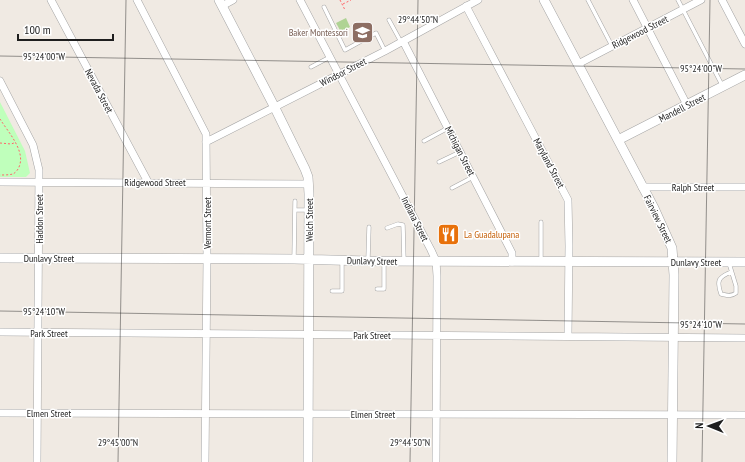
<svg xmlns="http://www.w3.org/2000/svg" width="745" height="462" font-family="'PT Sans Narrow',sans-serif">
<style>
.forest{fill:#afd394}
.park{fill:#bfffbb}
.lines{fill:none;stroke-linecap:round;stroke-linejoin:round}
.service-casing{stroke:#a5a5a5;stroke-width:4.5}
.minor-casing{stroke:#a5a5a5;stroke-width:8}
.tertiary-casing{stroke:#a5a5a5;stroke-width:10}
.path{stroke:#ff6569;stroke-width:1;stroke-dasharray:2 2;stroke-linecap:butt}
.service{stroke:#fff;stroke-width:3.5}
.minor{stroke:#fff;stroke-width:7}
.tertiary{stroke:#fff;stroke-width:9}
.ticks{fill:none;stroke:#1e1e1e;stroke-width:1;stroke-opacity:0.45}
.labels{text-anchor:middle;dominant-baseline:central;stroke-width:3;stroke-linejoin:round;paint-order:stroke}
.education-label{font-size:10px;fill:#785e54;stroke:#fff;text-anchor:end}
.street-label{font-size:10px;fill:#1e1e1e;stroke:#fff}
.food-label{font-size:10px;fill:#c56008;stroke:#fff;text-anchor:start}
.ticks-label{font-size:10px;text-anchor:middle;fill:#1e1e1e;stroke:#fff;stroke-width:3;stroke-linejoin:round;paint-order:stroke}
</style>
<rect width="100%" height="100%" fill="#f0eae3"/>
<path class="forest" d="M346 18 350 27 341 32 336 23Z"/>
<path class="park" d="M0 102 25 151 30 173 26 177H0Z"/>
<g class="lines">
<defs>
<path id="service" d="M588 0 612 46
M678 0 722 85
M324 7 345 50 376 33 385 51
M389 20 401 42
M311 67 330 57
M424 141 448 128
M439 162 460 152
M452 188 473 177
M295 210H308
M387 228 398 224 403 225 404 261
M294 258 295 201
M368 259 369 227
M541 261V222
M729 263 736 286V293C731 297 726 295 721 294 716 280 719 277 731 272
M377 289H384V263
M332 291H342V262"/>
<path id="minor" d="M51 0 148 182
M137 0 206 134 207 259 205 462
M300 0 431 250 436 261 437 276 436 462
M633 0 687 105
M722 0 745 44
M222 6 233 0
M466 6 568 200 569 246 568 336
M403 41 512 253V262
M578 64 701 0
M0 81 33 145 39 170 37 462
M206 142 385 51 478 0
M0 182 309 184
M642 187H745
M0 332 745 338
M0 413 745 415"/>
<path id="tertiary" d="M219 0 274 106 305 169 308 177 309 194 308 462
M544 0 654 208 672 248 674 275 672 462
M618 140 745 75
M0 258 294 259 368 261 745 262"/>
</defs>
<use href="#service" class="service-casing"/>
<use href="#minor" class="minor-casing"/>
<use href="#tertiary" class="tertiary-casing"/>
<path class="path" d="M340 0 345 10
M343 4 351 0
M0 119C8 132 26 151 19 167 18 170 15 173 13 174 9 175 4 175 0 175
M0 143 11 144 14 143"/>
<use href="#service" class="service"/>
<use href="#minor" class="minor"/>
<use href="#tertiary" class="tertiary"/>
</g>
<path class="ticks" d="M0 56 745 69M0 311 745 324M118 462 126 0M410 462 418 0M702 462 710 0"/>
<defs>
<symbol id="school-square" viewBox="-11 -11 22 22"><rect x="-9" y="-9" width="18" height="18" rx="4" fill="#8d6e63" stroke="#fff"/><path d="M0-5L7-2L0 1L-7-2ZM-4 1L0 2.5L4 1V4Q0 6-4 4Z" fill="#fff"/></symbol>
<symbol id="restaurant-square" viewBox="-11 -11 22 22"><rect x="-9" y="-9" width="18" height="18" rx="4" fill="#e8710a" stroke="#fff"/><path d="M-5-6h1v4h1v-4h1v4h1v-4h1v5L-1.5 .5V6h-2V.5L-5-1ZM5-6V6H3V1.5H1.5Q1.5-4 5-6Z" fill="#fff"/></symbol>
</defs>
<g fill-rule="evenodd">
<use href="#school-square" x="350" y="20" width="25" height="25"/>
<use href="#restaurant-square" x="436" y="222" width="25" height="25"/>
</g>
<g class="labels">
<g class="education-label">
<text x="348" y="32">Baker Montessori</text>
</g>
<g class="street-label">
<text transform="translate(640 32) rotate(-27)">Ridgewood Street</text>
<text transform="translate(343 72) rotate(-27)">Windsor Street</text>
<text transform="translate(99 91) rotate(62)">Nevada Street</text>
<text transform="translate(682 108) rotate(-27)">Mandell Street</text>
<text transform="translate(460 151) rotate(63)">Michigan Street</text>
<text transform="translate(549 163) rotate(62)">Maryland Street</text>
<text x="155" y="182">Ridgewood Street</text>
<text x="693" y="187">Ralph Street</text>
<text transform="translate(39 219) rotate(-90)">Haddon Street</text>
<text transform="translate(415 219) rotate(63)">Indiana Street</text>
<text transform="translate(658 219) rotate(64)">Fairview Street</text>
<text transform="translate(309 220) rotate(-90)">Welch Street</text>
<text transform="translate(207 223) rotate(-90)">Vermont Street</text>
<text x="49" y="258">Dunlavy Street</text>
<text transform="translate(372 261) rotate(1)">Dunlavy Street</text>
<text x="696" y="262">Dunlavy Street</text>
<text x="49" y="333">Park Street</text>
<text x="372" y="335">Park Street</text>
<text x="49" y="413">Elmen Street</text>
<text x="373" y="414">Elmen Street</text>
</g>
<g class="food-label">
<text x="464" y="234">La Guadalupana</text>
</g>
</g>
<g class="ticks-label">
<text x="418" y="23">29°44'50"N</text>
<text x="44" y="60">95°24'00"W</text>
<text x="701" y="72">95°24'00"W</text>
<text x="44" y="315">95°24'10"W</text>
<text x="701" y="328">95°24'10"W</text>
<text x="118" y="446">29°45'00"N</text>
<text x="410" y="446">29°44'50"N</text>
</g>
<g transform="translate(709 426) rotate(271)" stroke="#ffffff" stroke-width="3" paint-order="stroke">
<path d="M0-3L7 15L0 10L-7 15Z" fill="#1e1e1e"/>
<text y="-6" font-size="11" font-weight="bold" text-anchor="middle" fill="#1e1e1e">N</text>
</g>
<path d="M18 34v6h95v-6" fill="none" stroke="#1e1e1e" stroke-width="2"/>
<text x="24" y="34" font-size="12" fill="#1e1e1e" stroke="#ffffff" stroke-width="3" paint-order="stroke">100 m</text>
</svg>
